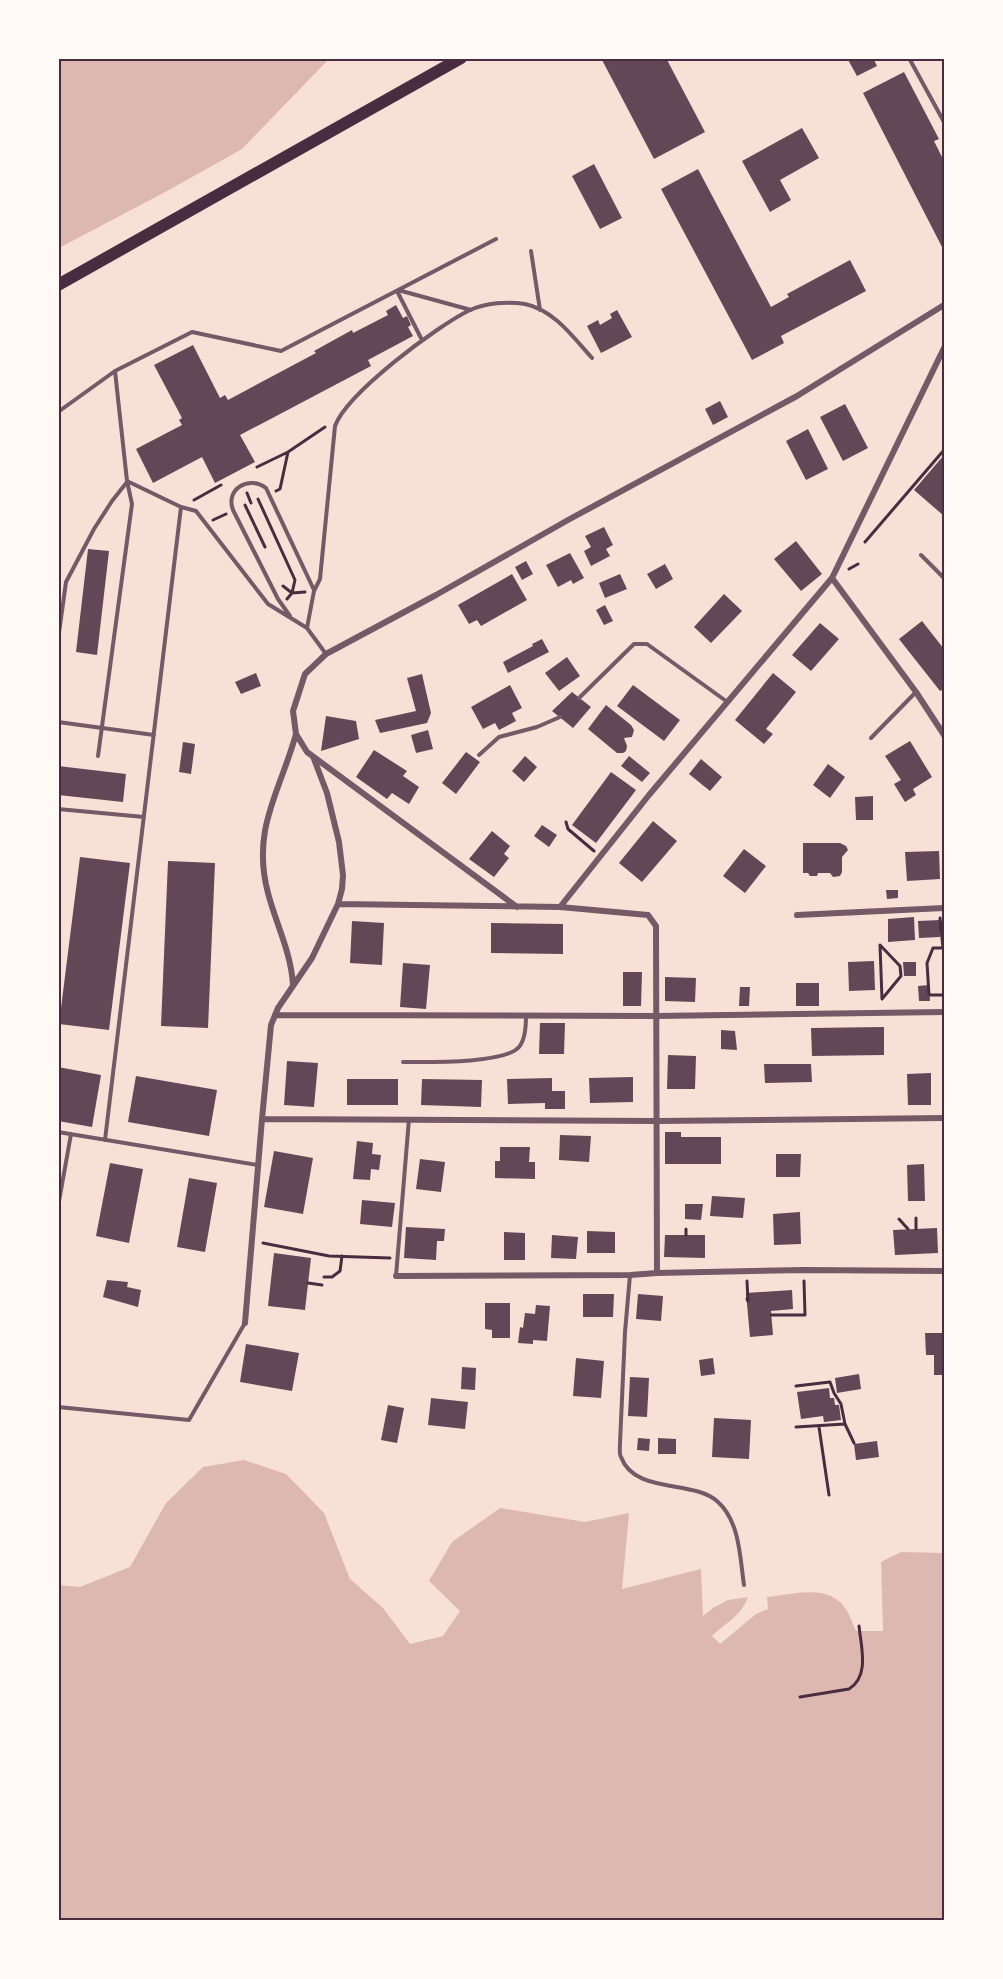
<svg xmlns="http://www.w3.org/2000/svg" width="1003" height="1979" font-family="'Roboto Serif',serif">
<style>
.water{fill:#dcb8b0}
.building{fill:#644757}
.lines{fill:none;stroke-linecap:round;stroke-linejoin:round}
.path{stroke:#4a2c40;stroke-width:3}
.service{stroke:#755966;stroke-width:4}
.minor{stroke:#755966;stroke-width:6}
.primary{stroke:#4a2c40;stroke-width:12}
.neatline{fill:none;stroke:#4a2c40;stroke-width:2}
</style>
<rect width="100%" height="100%" fill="#f7e1d7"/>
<path class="water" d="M59 58H329V59L242 149 169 190 59 248Z
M244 1460 286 1474 324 1513 350 1579 383 1608 410 1644 443 1636 460 1611 429 1581 452 1542 500 1508 585 1522 629 1513 622 1589 701 1569 703 1616 713 1608 728 1600 748 1597C741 1616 727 1622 712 1636L720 1644 756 1614 768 1609 767 1597C790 1595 821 1585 840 1602 848 1609 852 1622 856 1631H883L881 1562 901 1552 944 1553V1920H59L58 1585 80 1587 130 1567 166 1503 203 1467Z"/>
<path class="building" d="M601 58H666L705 132 654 159Z
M847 58H873L877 66 857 76Z
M904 72 939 139 934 141 944 161V246L942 247 863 93Z
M802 128 819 158 780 180 791 200 770 212 742 161Z
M594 164 622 218 600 229 572 176Z
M698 169 771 307 789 297 787 294 850 260 866 291 781 336 784 343 752 360 661 189Z
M396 305 403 318 407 316 411 325 408 327 413 336 368 360 371 366 240 435 255 462 215 483 202 457 153 483 136 449 182 425 179 420 182 418 154 365 193 345 220 398 225 395 228 400 316 353 314 351 352 330 353 333 388 315 386 311Z
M617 310 632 337 601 353 587 326 598 320 600 325 612 318 610 314Z
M720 401 728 417 713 425 705 409Z
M845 404 868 448 843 461 820 417Z
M808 429 828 469 806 480 786 441Z
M944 455V516L914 490Z
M604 527 613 545 606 549 610 556 591 566 584 551 591 547 585 536Z
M796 541 822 574 801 591 774 559Z
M88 549 109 551 97 655 76 652Z
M570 553 584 578 573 584 571 580 558 587 546 565Z
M526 561 533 574 522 580 515 567Z
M665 564 673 579 656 589 647 574Z
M512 574 527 600 481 626 477 620 469 624 458 605Z
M620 574 627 589 605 598 599 583Z
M724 594 742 611 711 643 694 627Z
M605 605 613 621 604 625 596 610Z
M922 621 944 649V693L942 690 940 691 899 639Z
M820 623 839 639 811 671 792 655Z
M542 639 549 652 508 673 503 662 533 646 532 644Z
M567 657 580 676 559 691 545 673Z
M256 673 261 686 241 694 235 682Z
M773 673 796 692 766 729 773 734 764 744 735 720Z
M422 674 431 713 427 723 380 733 375 720 416 711 407 678Z
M510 685 522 708 512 713 516 721 499 730 495 723 483 729 471 707Z
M633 685 680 720 664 741 617 706Z
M572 692 591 707 573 728 552 711Z
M606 705 631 725 634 730 632 737 624 738 627 746 626 751 623 753H617L588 729Z
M326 716 356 721 359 739 321 751Z
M428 730 433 749 416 753 411 735Z
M910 741 932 777 913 789 916 795 905 802 894 784 901 780 885 756Z
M183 742 195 744 191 774 179 772Z
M374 750 407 771 403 776 419 787 409 804 392 793 387 799 356 777Z
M466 752 480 762 456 794 442 783Z
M525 756 537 767 524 782 512 771Z
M629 756 650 773 642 782 621 766Z
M701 759 722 777 710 791 689 774Z
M828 764 845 777 830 798 813 785Z
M58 766 126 774 123 802 58 795Z
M611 772 636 790 596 843 572 825Z
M873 796V820H856L855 797Z
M653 821 677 841 642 882 619 863Z
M542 825 557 835 549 847 534 836Z
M492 831 510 846 504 854 509 858 494 877 469 859Z
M803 843H840L846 846 848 850 842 857V872L840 876 833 877 830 873H818L817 876H810L808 873H803Z
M744 849 766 866 745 893 723 876Z
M939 851 940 879 907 881 905 852Z
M80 857 130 863 109 1030 59 1024Z
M168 861 215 863 208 1028 161 1026Z
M886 890H898V898L887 899Z
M914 917 915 940 888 942V919Z
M940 920V937L919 938 918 921Z
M352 921 384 923 382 965 350 963Z
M491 923 563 924V954L491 953Z
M874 961 875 990 849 991 848 962Z
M903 962H916V976H904Z
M403 963 430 965 426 1009 400 1007Z
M623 972H642L641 1006H623Z
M665 977 696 978 695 1002 665 1001Z
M796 983H819V1006H796Z
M929 985 930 1001H919L918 986Z
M740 987H750L749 1006H739Z
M540 1023H565L564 1054H539Z
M884 1027V1055L812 1056 811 1028Z
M721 1030 735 1031 737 1050 721 1049Z
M668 1055 696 1056 695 1089H667Z
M287 1061 318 1063 314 1107 284 1105Z
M764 1064H811L812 1082 765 1083Z
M58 1067 101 1075 92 1127 58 1121Z
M931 1073V1105H908L907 1074Z
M136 1076 217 1090 209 1136 128 1122Z
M633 1077V1102L590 1103 589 1078Z
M552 1078V1091H565V1109H545V1103L508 1104 507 1079Z
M347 1079H398V1105H347Z
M422 1079 482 1080 481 1107 421 1105Z
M665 1132H681V1137H721V1164H665Z
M560 1135 591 1136 589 1162 559 1160Z
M357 1141 373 1143 372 1154 381 1155 379 1170 371 1169 370 1180 353 1179Z
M500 1147H530L529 1162H535V1179L495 1178V1161H500Z
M274 1151 313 1158 303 1214 264 1207Z
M776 1154H801L800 1177H776Z
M420 1159 445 1162 441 1192 416 1189Z
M110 1163 143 1169 129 1243 96 1236Z
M924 1164 925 1201H908L907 1165Z
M189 1178 217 1183 205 1252 177 1247Z
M712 1196 745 1198 743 1218 710 1216Z
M362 1200 395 1203 392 1227 360 1224Z
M685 1204H703L701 1220 685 1219Z
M800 1212 801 1244 774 1245 773 1214Z
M406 1227 445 1229 444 1241H437L436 1260 404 1258Z
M937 1228 938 1253 895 1255 893 1230Z
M587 1231 615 1232V1253H587Z
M504 1232 525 1233V1260H504Z
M552 1235 578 1237 576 1259 551 1258Z
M665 1235H705V1258L664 1257Z
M274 1253 311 1258 305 1310 268 1306Z
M107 1280 128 1282 127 1287 141 1290 138 1307 103 1297Z
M792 1290 793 1309 771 1311 773 1335 750 1337 746 1293Z
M583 1294H614L613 1317H583Z
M638 1294 663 1296 661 1321 636 1319Z
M485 1303H510V1338H492V1330L485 1329Z
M536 1305 550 1306 547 1341 533 1340V1344L518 1343 520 1327 523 1328 525 1313 535 1314Z
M925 1333H944V1375H934V1355H926Z
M246 1344 299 1353 292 1391 240 1382Z
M576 1358 604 1361 601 1398 573 1396Z
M713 1358 715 1374 701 1376 699 1360Z
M462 1367 476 1368 475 1390 461 1389Z
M859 1374 861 1389 837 1393 835 1378Z
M630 1377 649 1378 647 1417 628 1416Z
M829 1388 830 1398H834L835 1405H839L841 1420 824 1422 823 1416 801 1419 797 1392Z
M431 1398 468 1402 465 1429 428 1425Z
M388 1405 404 1408 397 1443 381 1440Z
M714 1418 751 1420 749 1459 712 1457Z
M638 1438 650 1439 649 1451 637 1450Z
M658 1438 676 1439V1454H658Z
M877 1441 879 1457 856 1460 854 1444Z"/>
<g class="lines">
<path class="path" d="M257 467 288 452 325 427
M276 491 280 489 288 452
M247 493 251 503
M258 499 295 580 292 593 283 586
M194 500 221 485
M245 505 265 547
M213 520 226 514
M865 542 944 450
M849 569 858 564
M287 599 292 593 305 592
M566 822 568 829 594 851
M940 918 943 948
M880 945 900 966 901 976 882 999Z
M944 948H933L927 963 929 995H944
M916 1218V1229
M899 1219 908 1229
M686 1235V1229
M263 1243 329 1256 390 1258
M324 1277H332L340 1271 342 1256
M308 1283 322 1285
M747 1299 748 1301 747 1281
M771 1315H805L804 1281
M796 1386 830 1382 834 1393 841 1404 845 1424 796 1427
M845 1424 854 1443
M819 1427 829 1495
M800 1697 849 1689C870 1676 861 1647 859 1626"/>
<path class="service" d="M909 58 944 122
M531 251 540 310
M398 290 471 310
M397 291 422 340
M115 371 127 481 181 507 196 511 268 604 307 628 326 654
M58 412 115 371 192 332 281 351 496 239
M921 555 944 578
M290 616 278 599 233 510C225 489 249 475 266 488L314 590
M307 628 314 591 320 579 335 426C347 393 437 326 470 310 486 303 507 301 525 304 554 310 573 337 592 358
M58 640 66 582 94 529 112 501 127 482
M579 698 634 644H647L726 701
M58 722 154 735
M871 738 916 692
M479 755 499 737 537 727 560 717
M98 756 132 504 127 481
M58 809 144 817
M403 1062C426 1062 505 1064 519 1047 525 1040 526 1025 526 1016
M58 1132 258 1165
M105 1140 181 507
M58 1207 71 1134
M630 1275 625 1332 620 1443C620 1447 619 1454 621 1457 635 1495 694 1479 718 1502 740 1522 740 1558 744 1585
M396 1276 409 1119
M58 1407 189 1420 245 1323"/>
<path class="minor" d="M832 578 916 692 944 735
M338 904 560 907 648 915 656 926 657 1273
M517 907 307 752 296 734 293 711 305 674 326 654 436 595 568 520 797 396 944 305
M560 907 649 795 832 578 944 348
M797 915 944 908
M293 985C291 952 276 924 268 893 251 829 280 792 296 734
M275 1015 656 1016 944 1012
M262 1119 657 1121 944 1118
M396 1276 630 1275 657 1273 804 1270 944 1271
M245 1323 262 1119 271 1025 278 1008 312 958 338 904 342 889 343 875 339 842 327 793 314 759"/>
<path class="primary" d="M58 285 461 58"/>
</g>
<rect width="1003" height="1979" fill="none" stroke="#fffaf5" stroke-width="120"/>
<rect x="60" y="60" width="883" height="1859" class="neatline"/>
</svg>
